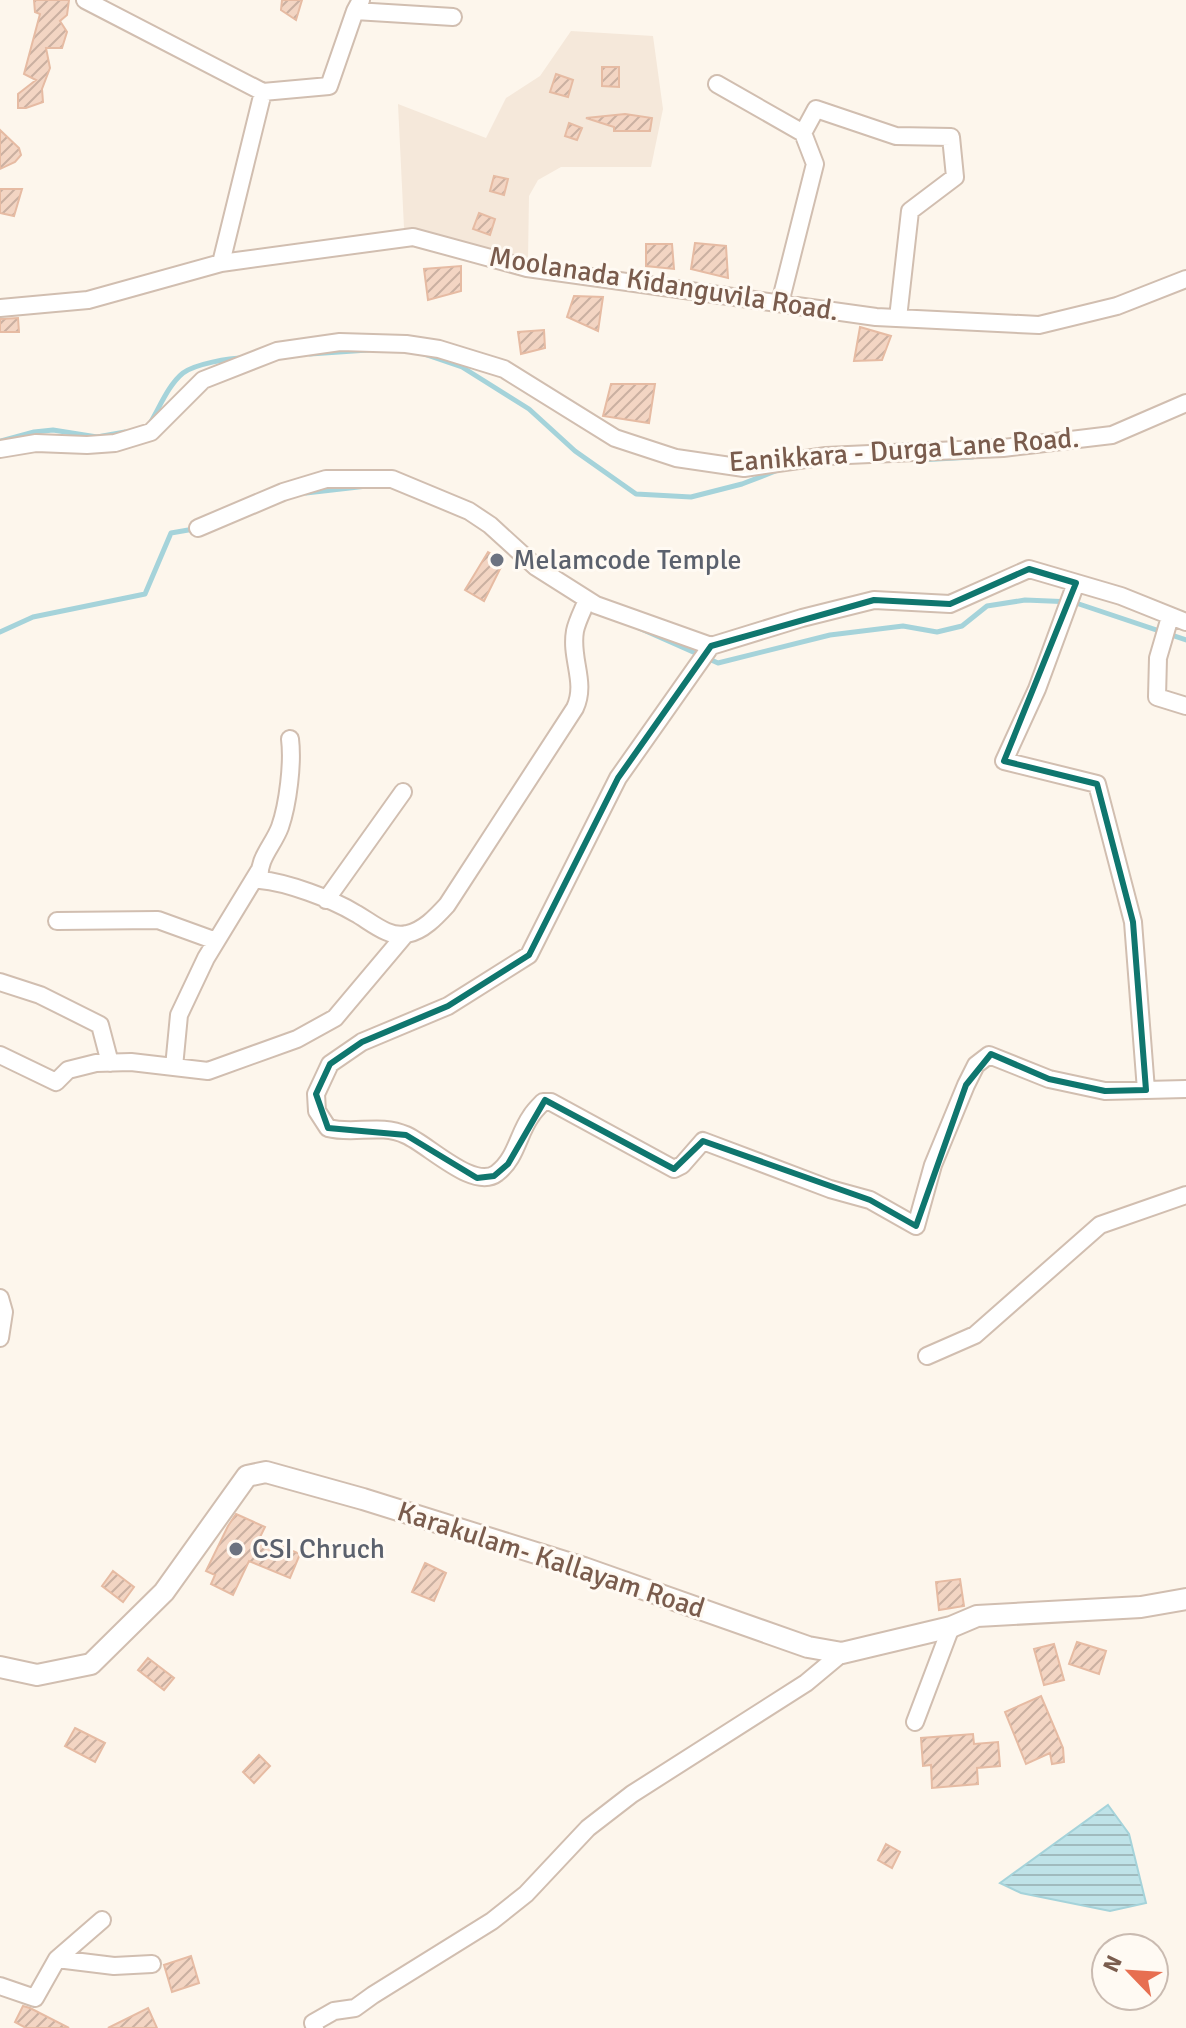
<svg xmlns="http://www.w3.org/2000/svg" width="1186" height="2028" font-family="Signika,sans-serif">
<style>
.residential{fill:#f5e8da}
.water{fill:url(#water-rules);stroke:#a5d3da;stroke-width:2}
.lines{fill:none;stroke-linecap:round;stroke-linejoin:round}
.stream{stroke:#a5d3da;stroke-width:5}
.building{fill:url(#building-hatch);stroke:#e6bba3;stroke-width:2}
.minor-casing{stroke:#d1beb0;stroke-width:20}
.tertiary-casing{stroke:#d1beb0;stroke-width:24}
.minor{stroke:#fff;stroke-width:16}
.tertiary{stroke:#fff;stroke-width:20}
.marked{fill:none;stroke:#0f766e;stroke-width:6;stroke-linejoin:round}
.worship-dot{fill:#6b7280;stroke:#fffaf3;stroke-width:3}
.labels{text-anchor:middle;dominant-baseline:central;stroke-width:6;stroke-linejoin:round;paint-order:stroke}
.street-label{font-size:28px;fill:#7a5c4d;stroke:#fffaf3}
.worship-label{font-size:28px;fill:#5b616d;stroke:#fffaf3;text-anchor:start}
</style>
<defs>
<pattern id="water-rules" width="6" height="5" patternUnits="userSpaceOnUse" patternTransform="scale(2)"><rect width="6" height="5" fill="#bfe3e8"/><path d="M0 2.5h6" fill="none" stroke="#a0bbbe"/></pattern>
<pattern id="building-hatch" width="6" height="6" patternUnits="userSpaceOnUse" patternTransform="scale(2)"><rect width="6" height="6" fill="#f3d5c3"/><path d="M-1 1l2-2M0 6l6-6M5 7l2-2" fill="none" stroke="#cab0a1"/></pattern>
</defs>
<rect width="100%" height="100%" fill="#fdf6ec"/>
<path class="residential" d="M571 31 653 36 663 109 651 167H561L538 180 529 196 528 259 433 233 404 228 398 104 486 138 506 98 540 76Z"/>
<path class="water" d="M1108 1805 1129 1834 1146 1903 1110 1911 1021 1893 1000 1883Z"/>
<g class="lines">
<path class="stream" d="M421 353 462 367 529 409 575 451 636 494 691 497 742 484 778 470
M310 354 368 350
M149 425C159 409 168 385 183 373 195 364 229 358 244 358
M1 441 34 432 53 430 97 437 125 432
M919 460 973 457
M306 493 367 486
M639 628 718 663 830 635 903 626 937 632 962 626 987 606 1025 600 1073 602 1186 640
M0 632 33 617 145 594 171 533 194 529"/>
</g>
<path class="building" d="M34 0H69L67 15 60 21 67 32 62 48H46L50 68 42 89 43 102 26 108H18V94L36 80 24 74 40 14 35 12Z
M282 0H302L296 20 281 10Z
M602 67H619V87L602 86Z
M556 74 573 80 568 97 550 92Z
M625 114 652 118 650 131H614V127L586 118Z
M569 123 582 128 577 140 565 136Z
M0 130 19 148 21 155 15 162 0 169Z
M494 176 508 179 504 195 490 191Z
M0 189H22L14 216 0 213Z
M479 213 495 219 490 235 473 229Z
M695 243 726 246 728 278 691 269Z
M646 244H672L674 269 646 266Z
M461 266V291L428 300 424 269Z
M574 296 603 297 598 331 567 317Z
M18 318 19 332H0V319Z
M860 327 891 336 882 360 854 361Z
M544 330 545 348 521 354 518 332Z
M611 384H655L649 423 603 416Z
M488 552 504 561 484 601 465 590Z
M236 1514 265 1527 260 1537 300 1554 290 1578 249 1561 233 1595 211 1584 215 1575 206 1571 228 1526Z
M425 1563 446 1573 434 1601 412 1592Z
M113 1571 134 1587 123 1602 102 1586Z
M960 1579 964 1606 939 1610 936 1582Z
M1077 1642 1106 1651 1099 1674 1069 1664Z
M1054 1644 1064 1680 1044 1685 1034 1649Z
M148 1658 174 1678 164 1690 138 1670Z
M1041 1696 1063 1748 1064 1762 1052 1764 1050 1753 1026 1764 1005 1712Z
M75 1728 105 1743 95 1762 65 1746Z
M973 1734 974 1744 998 1742 1000 1766 977 1768 978 1784 932 1788 931 1765 923 1766 921 1738Z
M259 1755 270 1766 254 1783 243 1772Z
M886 1844 900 1852 892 1868 878 1860Z
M191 1956 199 1983 172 1992 164 1965Z
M23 2006 30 2008 69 2028H26L15 2022Z
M148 2008 157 2028H108Z"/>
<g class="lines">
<defs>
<path id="minor" d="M85 0 263 92 329 86 355 11
M361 0 355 11 453 17
M717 84 803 133 815 164 780 303
M803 133 816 109 896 136 951 137 955 177 910 211 898 318
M221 263 263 92
M0 308 88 300 221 263 413 237 527 268 876 317 1039 325 1117 306 1186 279
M0 449 36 443 87 445 115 443 151 432 203 380 277 351 340 342 406 344 439 349 504 369 615 438 676 458 744 468 826 456 1003 448 1112 435 1186 403
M198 528 283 492 326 479H392L469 511 490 525 536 567 596 605 711 646
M1076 583 1037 689 1004 761 1097 784 1133 922 1146 1090
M1170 617 1158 658 1157 697 1186 706
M1186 622 1121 596 1029 569 950 604 874 600 802 618 711 646 618 778 529 955 448 1006 362 1042 330 1064 316 1094 317 1111 328 1128C355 1135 379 1123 406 1135 429 1145 474 1191 497 1173 516 1159 518 1134 531 1116 534 1111 539 1106 543 1102H551L674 1169 682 1165 703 1141 830 1189 870 1200 916 1226 933 1165 966 1085 976 1065 989 1055 1049 1079 1105 1091 1186 1089
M290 739C293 763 288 804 280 827 273 846 257 859 260 880 286 882 332 899 355 913 370 921 389 939 407 934 423 931 436 917 447 905L575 708C587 682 570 659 575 631 577 621 583 610 587 600
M326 900 403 792
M57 921 158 920 216 941
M0 982 40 995 100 1025 110 1063
M0 1055 56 1082 68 1070 96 1063 131 1062 208 1071 297 1039 335 1018 404 936
M174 1067 179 1015 206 958 259 871
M0 1298 4 1312 0 1338
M927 1356 975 1335 1100 1225 1186 1195
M915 1722 951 1627
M57 1959 114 1966 152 1964
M0 1986 35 1998 57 1959 102 1920
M315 2028 313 2023 334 2011 355 2008 373 1995 492 1921 526 1894 588 1828 632 1794 806 1683 842 1653"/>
<path id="tertiary" d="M0 1667 37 1675 91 1664 164 1592 247 1476 266 1472 363 1499 584 1568 808 1647 842 1653 951 1627 977 1616 1141 1607 1186 1599"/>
</defs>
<use href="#minor" class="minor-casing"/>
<use href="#tertiary" class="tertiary-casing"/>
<use href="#minor" class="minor"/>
<use href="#tertiary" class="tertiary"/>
</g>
<path class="marked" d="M1029 569 1076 583 1004 761 1097 784 1133 922 1146 1090 1105 1091 1049 1079 991 1054 966 1085 916 1226 870 1200 703 1141 674 1169 545 1100 508 1164 494 1176 477 1178 406 1135 328 1128 316 1094 330 1064 362 1042 448 1006 529 955 618 778 711 646 874 600 950 604Z"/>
<g class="worship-dot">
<circle cx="497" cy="560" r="8"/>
<circle cx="236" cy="1549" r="8"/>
</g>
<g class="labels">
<g class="street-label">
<text transform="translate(664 284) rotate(9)">Moolanada Kidanguvila Road.</text>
<text transform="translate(904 450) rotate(-4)">Eanikkara - Durga Lane Road.</text>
<text transform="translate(551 1560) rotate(18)">Karakulam- Kallayam Road</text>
</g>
<g class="worship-label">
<text x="513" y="560">Melamcode Temple</text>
<text x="252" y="1549">CSI Chruch</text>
</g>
</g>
<g transform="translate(1130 1972) rotate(295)"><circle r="38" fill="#fffaf3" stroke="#cabbb1" stroke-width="2"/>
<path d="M0-6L14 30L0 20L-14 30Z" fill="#e76f51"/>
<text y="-12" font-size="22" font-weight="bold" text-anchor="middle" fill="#7a5c4d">N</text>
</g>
</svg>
